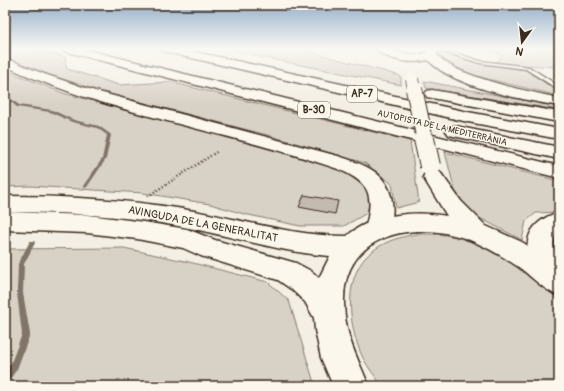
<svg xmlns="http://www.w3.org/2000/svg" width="564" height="391" font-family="Pangolin,sans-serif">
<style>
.green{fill:#d8d1c6;stroke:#8a7e72}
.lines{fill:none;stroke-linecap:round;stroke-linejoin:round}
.stream{fill:#817468;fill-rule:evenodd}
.building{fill:#c3bbb0;stroke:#3b2a1e}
.lane-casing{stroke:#3b2a1e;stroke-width:3}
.secondary-casing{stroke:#3b2a1e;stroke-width:3}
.highway-casing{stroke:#3b2a1e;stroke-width:3}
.path-far2{stroke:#3b2a1e;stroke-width:1.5;stroke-dasharray:0.5 1.5;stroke-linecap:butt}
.path-far1{stroke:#3b2a1e;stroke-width:2;stroke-dasharray:0.5 2;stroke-linecap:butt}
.path{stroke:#3b2a1e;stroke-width:2.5;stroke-dasharray:1 2.5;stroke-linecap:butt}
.lane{fill:#fbf7ec;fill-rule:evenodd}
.secondary{fill:#fbf7ec;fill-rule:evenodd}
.highway{fill:#fbf7ec;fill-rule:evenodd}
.secondary-bridge-far2-casing{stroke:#3b2a1e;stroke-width:14;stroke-linecap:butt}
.secondary-bridge-far1-casing{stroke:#3b2a1e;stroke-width:18;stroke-linecap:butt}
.secondary-bridge-casing{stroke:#3b2a1e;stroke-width:22;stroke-linecap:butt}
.secondary-bridge-far2{stroke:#fbf7ec;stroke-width:12}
.secondary-bridge-far1{stroke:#fbf7ec;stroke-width:16}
.secondary-bridge{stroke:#fbf7ec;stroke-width:20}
.labels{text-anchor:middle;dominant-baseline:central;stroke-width:3;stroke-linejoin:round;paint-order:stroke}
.far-street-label{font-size:9px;fill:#3b2a1e;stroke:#fbf7ec}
.shield{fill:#fbf7ec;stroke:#75685c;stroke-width:1}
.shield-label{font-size:10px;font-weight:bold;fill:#3b2a1e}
.street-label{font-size:11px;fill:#3b2a1e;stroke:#fbf7ec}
</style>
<rect width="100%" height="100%" fill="#f3efe4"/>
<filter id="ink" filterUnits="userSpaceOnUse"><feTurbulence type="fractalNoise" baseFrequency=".025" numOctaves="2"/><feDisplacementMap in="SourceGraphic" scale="8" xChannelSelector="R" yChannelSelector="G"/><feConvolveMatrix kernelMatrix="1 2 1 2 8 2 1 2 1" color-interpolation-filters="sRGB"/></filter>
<g filter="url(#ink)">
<path class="green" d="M5 49H31L66 57 65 63 67 69 119 85 170 82 410 141 419 202 396 208 392 184 365 163 271 136 72 84C49 76 26 68 5 56Z
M232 49H298L398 75 401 77V85L261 57Z
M484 49H559V67L502 64 497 62 501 57 500 54Z
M440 53 479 63 524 69 559 92V96L472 75 445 63 442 60Z
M5 70 63 93 338 167 363 184 370 199 367 213 344 226H300L244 214 210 204 143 193 30 186 5 187Z
M424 81 559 107V110L426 88Z
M445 152 559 181V212L536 213 526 221 522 240 472 214 457 199Z
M417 234C426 234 436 234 445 235 492 243 525 269 559 300V386H382C376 377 368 368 363 358 348 327 341 273 374 250 387 240 401 237 417 234Z
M124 248 189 262 268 282 289 301 315 386H5V249Z"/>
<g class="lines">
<path class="stream" d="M5 94 19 105 52 110 74 120 99 126 110 134 111 135 106 159 87 187 85 188 83 186 102 159 107 135 97 128 72 122 50 112 17 107 5 97Z
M30 241H34L35 243 24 264 23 293 30 334 17 369 8 382 5 383V372L11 363 22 334 17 293 18 264Z"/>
</g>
<path class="building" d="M304 195 338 201 335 214 299 207Z"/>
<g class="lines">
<defs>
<path id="lane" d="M436 49H443L480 61 529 67 559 86V90L526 69 480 63Z"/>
<path id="secondary" d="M376 49C380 49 385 48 389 49 402 52 414 59 426 52L427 49H437L438 53C426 68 387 62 376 49Z
M433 170 440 172 461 201 486 226 522 242 559 266V296C544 290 533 278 520 268 504 257 487 247 470 240 416 219 342 232 344 303 345 337 357 356 369 386H333L321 358 315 330 314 318 305 302 291 289 278 280 201 256 183 248 137 239 87 233 5 230V212L87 215 137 221 187 229 215 240 296 263 311 271 319 278 330 256C278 252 229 235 178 226 121 215 63 212 5 212V196C63 196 120 199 177 208 234 217 289 236 347 236 371 214 416 210 447 216L423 177 426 172Z"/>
<path id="highway" d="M63 49H83L559 166V178L64 51Z
M161 49H182L468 112 559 129V139L468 122 166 52Z
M430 52C436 53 440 58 445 62 450 65 456 69 461 71 492 84 526 91 559 98V106C522 99 447 87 424 55L426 53Z
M5 58 44 74 95 91 338 156C350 160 364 164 375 172 395 187 397 215 386 237L377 239 368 237 365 230C374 195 372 184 338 169 228 131 111 115 5 66Z
M432 90 559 112V122L427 97 425 94 427 91Z
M455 126 559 147V159L449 135 446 131 449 127Z
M559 212V231C545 245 564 264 557 280L547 284 537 280C522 249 522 224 559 212Z"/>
</defs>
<use href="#lane" class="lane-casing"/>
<use href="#secondary" class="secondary-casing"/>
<use href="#highway" class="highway-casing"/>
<path class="path-far2" d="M5 80 8 90"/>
<path class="path-far1" d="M5 92 8 90V89"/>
<path class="path" d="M148 196 218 151"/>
<use href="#lane" class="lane"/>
<use href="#secondary" class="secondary"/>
<use href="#highway" class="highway"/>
<defs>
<path id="secondary-bridge-far2" d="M412 79 414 90"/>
<path id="secondary-bridge-far1" d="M414 89 425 140"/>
<path id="secondary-bridge" d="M424 139 430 166"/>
</defs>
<use href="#secondary-bridge-far2" class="secondary-bridge-far2-casing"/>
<use href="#secondary-bridge-far1" class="secondary-bridge-far1-casing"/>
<use href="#secondary-bridge" class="secondary-bridge-casing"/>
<use href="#secondary-bridge-far2" class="secondary-bridge-far2"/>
<use href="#secondary-bridge-far1" class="secondary-bridge-far1"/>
<use href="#secondary-bridge" class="secondary-bridge"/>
</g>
</g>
<linearGradient id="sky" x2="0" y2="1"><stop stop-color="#91aec9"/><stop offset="0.47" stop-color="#faf8f3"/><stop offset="1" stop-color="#faf8f3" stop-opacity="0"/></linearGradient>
<rect width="564" height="104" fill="url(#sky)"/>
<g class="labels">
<g class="far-street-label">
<text transform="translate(442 128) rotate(13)">AUTOPISTA DE LA MEDITERRÀNIA</text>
</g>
<g class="shield">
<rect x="347" y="86" width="30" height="16" rx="3"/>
<rect x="298" y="102" width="32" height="16" rx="3"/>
</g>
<g class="shield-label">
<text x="362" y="94">AP-7</text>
<text x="314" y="110">B-30</text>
</g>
<g class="street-label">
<text transform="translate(203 224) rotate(11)">AVINGUDA DE LA GENERALITAT</text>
</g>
</g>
<rect width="564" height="391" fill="none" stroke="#fbf7ec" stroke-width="20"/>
<rect x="10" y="10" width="544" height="371" fill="none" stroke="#3b2a1e" stroke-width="1.5" filter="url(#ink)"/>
<g transform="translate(522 42) rotate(195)" stroke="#fbf7ec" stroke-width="3" paint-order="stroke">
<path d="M0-3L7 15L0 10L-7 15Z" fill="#3b2a1e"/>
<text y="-6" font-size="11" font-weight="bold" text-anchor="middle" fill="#3b2a1e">N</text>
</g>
</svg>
